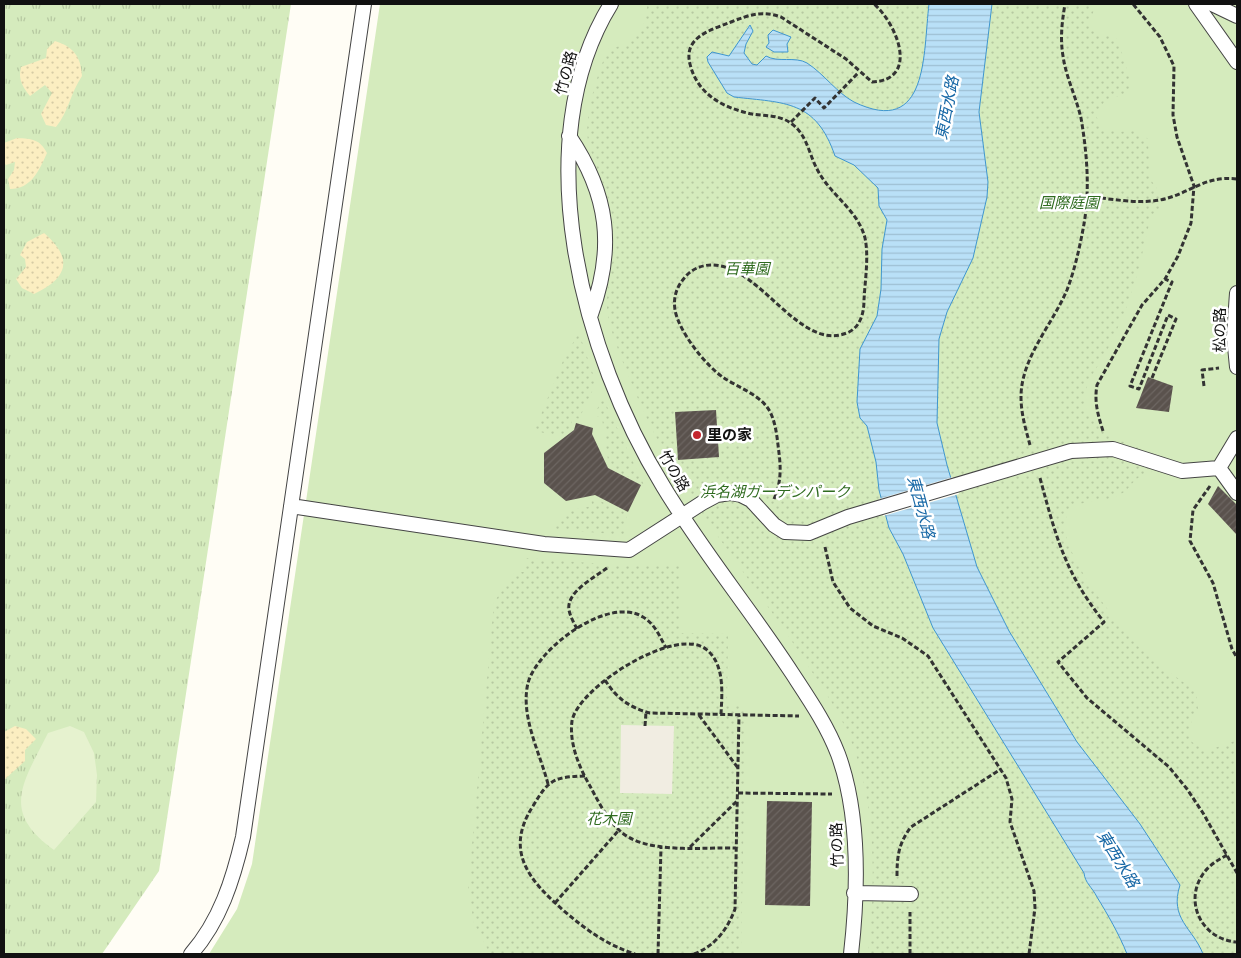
<svg xmlns="http://www.w3.org/2000/svg" width="1241" height="958" font-family="Bitter,'Noto Sans JP',serif">
<style>
.grass{fill:url(#grass-tufts)}
.sand{fill:url(#sand-dots)}
.park{fill:#d5ebbd}
.garden{fill:url(#garden-dots)}
.pitch{fill:#e6f2cf}
.plaza{fill:#f1ede2}
.water{fill:url(#water-rules);stroke:#3f96cf}
.pier{fill:#fffdf5}
.building{fill:url(#building-hatch)}
.lines{fill:none;stroke-linecap:round;stroke-linejoin:round}
.lane-casing{stroke:#444;stroke-width:16}
.path{stroke:#333;stroke-width:3;stroke-dasharray:5 2.5;stroke-linecap:butt}
.lane{stroke:#fff;stroke-width:14}
.poi-dot{fill:#c4262e;stroke:#fff;stroke-width:2}
.labels{text-anchor:middle;dominant-baseline:central;stroke-width:5;stroke-linejoin:round;paint-order:stroke}
.street-label{font-size:15px;fill:#111;stroke:#fff}
.park-label{font-size:15px;font-style:italic;fill:#2f6b1f;stroke:#fff}
.poi-label{font-size:15px;font-weight:bold;fill:#111;stroke:#fff;text-anchor:start}
.water-label{font-size:16px;font-style:italic;fill:#1768a6;stroke:#fff}
</style>
<defs>
<pattern id="grass-tufts" width="24" height="20" patternUnits="userSpaceOnUse" patternTransform="scale(1.25)"><rect width="24" height="20" fill="#d5ebbd"/><path d="M3 7l-1-3M5 7V3M7 7l1-3M15 17l-1-3M17 17v-4M19 17l1-3" fill="none" stroke="#b6c8a1"/></pattern>
<pattern id="sand-dots" width="8" height="8" patternUnits="userSpaceOnUse" patternTransform="scale(1.25)"><rect width="8" height="8" fill="#fbeec1"/><path d="M2 2h.1M6 6h.1" fill="none" stroke="#d6cba5" stroke-width="1.8" stroke-linecap="round"/></pattern>
<pattern id="garden-dots" width="8" height="8" patternUnits="userSpaceOnUse" patternTransform="scale(1.25)"><rect width="8" height="8" fill="#d5ebbd"/><path d="M2 2h.1M6 6h.1" fill="none" stroke="#b6c8a1" stroke-width="1.8" stroke-linecap="round"/></pattern>
<pattern id="water-rules" width="6" height="5" patternUnits="userSpaceOnUse" patternTransform="scale(1.25)"><rect width="6" height="5" fill="#b9e0f7"/><path d="M0 2.5h6" fill="none" stroke="#9ebfd3"/></pattern>
<pattern id="building-hatch" width="6" height="6" patternUnits="userSpaceOnUse" patternTransform="scale(1.25)"><rect width="6" height="6" fill="#5a524d"/><path d="M-1 1l2-2M0 6l6-6M5 7l2-2" fill="none" stroke="#6d6662"/></pattern>
</defs>
<rect width="100%" height="100%" fill="#fffdf5"/>
<path class="grass" d="M4 4H291L159 871 102 954H4Z"/>
<path class="sand" d="M55 41C74 47 81 57 82 76 70 94 69 111 56 127L46 125 41 114 52 93 45 85 30 96C22 86 18 79 21 67L46 58 47 49Z
M17 138C32 139 40 139 47 153 39 171 31 189 10 189L8 179 14 170 15 162 6 165 4 163V143Z
M44 233C73 258 69 278 34 294L22 288 16 279 26 267 25 259 20 255 27 242Z
M15 726 26 729 36 739 25 750V761L4 780V732Z"/>
<path class="park" d="M380 4H1237V954H209L237 909 252 864Z"/>
<path class="garden" d="M647 4H929C923 52 928 139 854 102 836 92 823 68 803 61 795 59 778 56 769 59 763 60 759 65 752 64L744 53C746 43 754 37 753 28L747 27 746 33 729 56 712 52 708 62 727 93 734 97C785 103 816 100 835 156L854 165 878 188 879 206 887 220 882 249 879 308 872 328 866 334 858 385V411L860 418 867 426 876 462 879 490 889 528 903 554 911 579 966 684 1045 808 1084 873C1085 883 1092 887 1097 897 1108 915 1119 934 1127 954H868C875 887 877 813 854 749 843 715 820 685 801 655 746 571 679 494 639 401 630 379 608 330 607 308 606 278 619 251 613 220 608 190 597 172 589 145 582 121 598 72 608 49 632 45 648 29 647 4Z
M992 4H1097L1090 19 1093 31 1102 35H1113L1118 40 1133 90 1104 102 1096 116 1102 128 1118 132 1135 130 1148 139 1150 179 1156 187 1162 206 1151 216 1138 272 1125 312 1107 351 1089 380 1084 397 1085 407 1095 421 1116 439 1158 456 1152 472C1130 477 1134 488 1119 495 1103 504 1080 496 1068 514 1049 541 1120 627 1139 647 1156 663 1176 677 1196 691L1198 709 1189 727 1192 742 1206 751 1237 740V954H1203C1193 928 1169 919 1180 885 1130 816 1079 747 1035 674 1014 640 993 605 977 568 968 544 964 519 956 495 949 472 940 447 937 422 932 370 938 314 968 270L983 140 979 112Z
M579 333 596 383 579 419 573 417 569 433C556 435 546 436 535 429L565 356Z
M603 398 644 485 609 467 602 418 594 415Z
M591 497 627 513 624 535 553 529 567 511 592 506Z
M526 558 629 566H681L680 633 728 634 727 705 746 706 741 954H490L474 923 468 889 494 602 515 572H524Z"/>
<path class="pitch" d="M70 726 84 732 94 753 97 775 96 802 54 850C0 811 23 783 48 733Z"/>
<path class="plaza" d="M621 725 674 726 672 794 620 793Z"/>
<path class="water" d="M929 4H992L979 112 988 182 987 197 973 258 947 312 939 339 937 423 947 465 977 567 1009 631 1077 742 1140 824 1180 885C1169 919 1193 928 1203 954H1127C1119 934 1108 915 1097 897 1092 887 1085 883 1084 873L933 628 903 554 889 528 879 490 876 462 867 426 860 418 857 402 860 349 877 316 881 289 882 249 887 220 879 206 878 188 854 165 835 156C816 100 785 103 734 97L727 93 708 62 707 57 712 52 729 56 750 25 753 31 746 44 744 53 752 64 757 65 766 56C778 63 795 56 807 63 824 74 837 93 854 102 929 138 923 53 929 4Z
M773 30 791 37 787 44 788 52H774L766 47 769 43 768 35Z"/>
<path class="pier" d="M953 477 959 494 883 516 879 499Z"/>
<path class="building" d="M1148 377 1173 386 1169 412 1136 408Z
M716 410 719 457 678 460 675 412Z
M576 423 593 428 592 434 608 468 641 485 628 512 595 495 566 501 544 483V453L574 430Z
M1218 486 1237 505V535L1208 504Z
M767 801 812 802 810 906 765 905Z"/>
<g class="lines">
<defs>
<path id="lane" d="M611 4C525 143 583 356 663 486 702 551 751 610 792 673 809 699 827 725 838 754 860 814 858 892 851 954
M1196 4 1237 62
M1212 4 1237 16
M569 136C609 195 615 248 591 314
M1237 293 1234 336 1237 367
M1219 468 1237 438
M1219 468 1237 493
M291 506 544 544 629 550 702 503 717 495 730 493 741 495 751 500 774 525 785 532 809 533 848 517 1071 451 1113 449 1182 471 1219 468
M854 893 911 894
M191 954C220 921 233 880 243 837L364 4"/>
</defs>
<use href="#lane" class="lane-casing"/>
<path class="path" d="M791 122 815 98 824 108 859 72
M1086 196C1111 199 1136 204 1160 200 1190 194 1204 175 1237 179
M1152 378 1176 319 1168 315 1139 389 1130 386 1172 282 1165 279
M1204 386 1202 370 1219 368
M1103 431C1098 415 1094 402 1097 385L1142 305 1165 279 1178 256 1191 223 1194 186 1177 137 1173 115 1174 66 1160 37 1133 4
M1030 445C1026 430 1021 414 1021 397 1021 358 1052 325 1067 290 1075 269 1080 246 1084 224 1090 189 1087 153 1081 118 1076 97 1066 77 1063 56 1060 38 1062 22 1065 4
M1040 478C1056 537 1065 573 1104 622L1058 662 1087 698 1169 767 1187 789 1203 813 1237 873
M1210 486 1193 510 1190 541 1213 583 1232 649 1237 658
M774 499C781 483 781 469 779 453 777 438 776 419 767 407 757 394 738 387 724 378 706 366 679 332 675 310 673 296 677 286 686 276 692 269 702 265 711 265 761 264 800 355 849 332 861 326 864 312 864 300 865 280 869 257 865 238 858 210 830 195 817 169 809 154 807 135 792 124 781 115 766 116 752 114 723 108 697 94 690 64 683 37 711 30 731 22 749 15 762 10 781 17L846 59 872 82C920 80 897 24 874 4
M825 547 833 582 850 608 873 626 902 638 928 656 1006 778 1012 799 1010 822 1034 891 1035 908 1029 954
M577 629C574 623 570 616 569 610 566 592 594 578 607 568
M605 680C617 699 629 707 650 713L799 716
M721 714C722 694 725 665 707 650 678 624 578 687 572 721 569 743 579 767 590 786 598 801 607 819 619 830 644 855 703 847 736 848
M699 715 738 768
M645 726 646 712
M585 776C554 777 549 779 533 806 504 851 529 880 563 910 586 930 607 945 635 954
M548 784C540 753 520 716 528 683 537 649 608 595 643 617 655 624 660 637 666 648
M738 793 832 794
M690 847 737 801
M1227 855C1218 860 1209 865 1203 874 1183 903 1203 940 1237 942
M897 876C897 855 899 843 911 827L1001 769
M555 903 619 830
M658 954 661 847
M694 954C715 946 727 930 735 909L739 715
M910 954V912"/>
<use href="#lane" class="lane"/>
</g>
<circle class="poi-dot" cx="697" cy="435" r="5"/>
<g class="labels">
<g class="street-label">
<text transform="translate(566 73) rotate(-75)">竹の路</text>
<text transform="translate(1220 330) rotate(-90)">松の路</text>
<text transform="translate(674 471) rotate(59)">竹の路</text>
<text transform="translate(837 845) rotate(-92)">竹の路</text>
</g>
<g class="park-label">
<text x="1069" y="203">国際庭園</text>
<text x="747" y="269">百華園</text>
<text x="775" y="492">浜名湖ガーデンパーク</text>
<text x="609" y="819">花木園</text>
</g>
<g class="poi-label">
<text x="707" y="435">里の家</text>
</g>
<g class="water-label">
<text transform="translate(947 108) rotate(-79)">東西水路</text>
<text transform="translate(921 507) rotate(75)">東西水路</text>
<text transform="translate(1118 859) rotate(58)">東西水路</text>
</g>
</g>
<rect width="1241" height="958" fill="none" stroke="#111111" stroke-width="10"/>
</svg>
